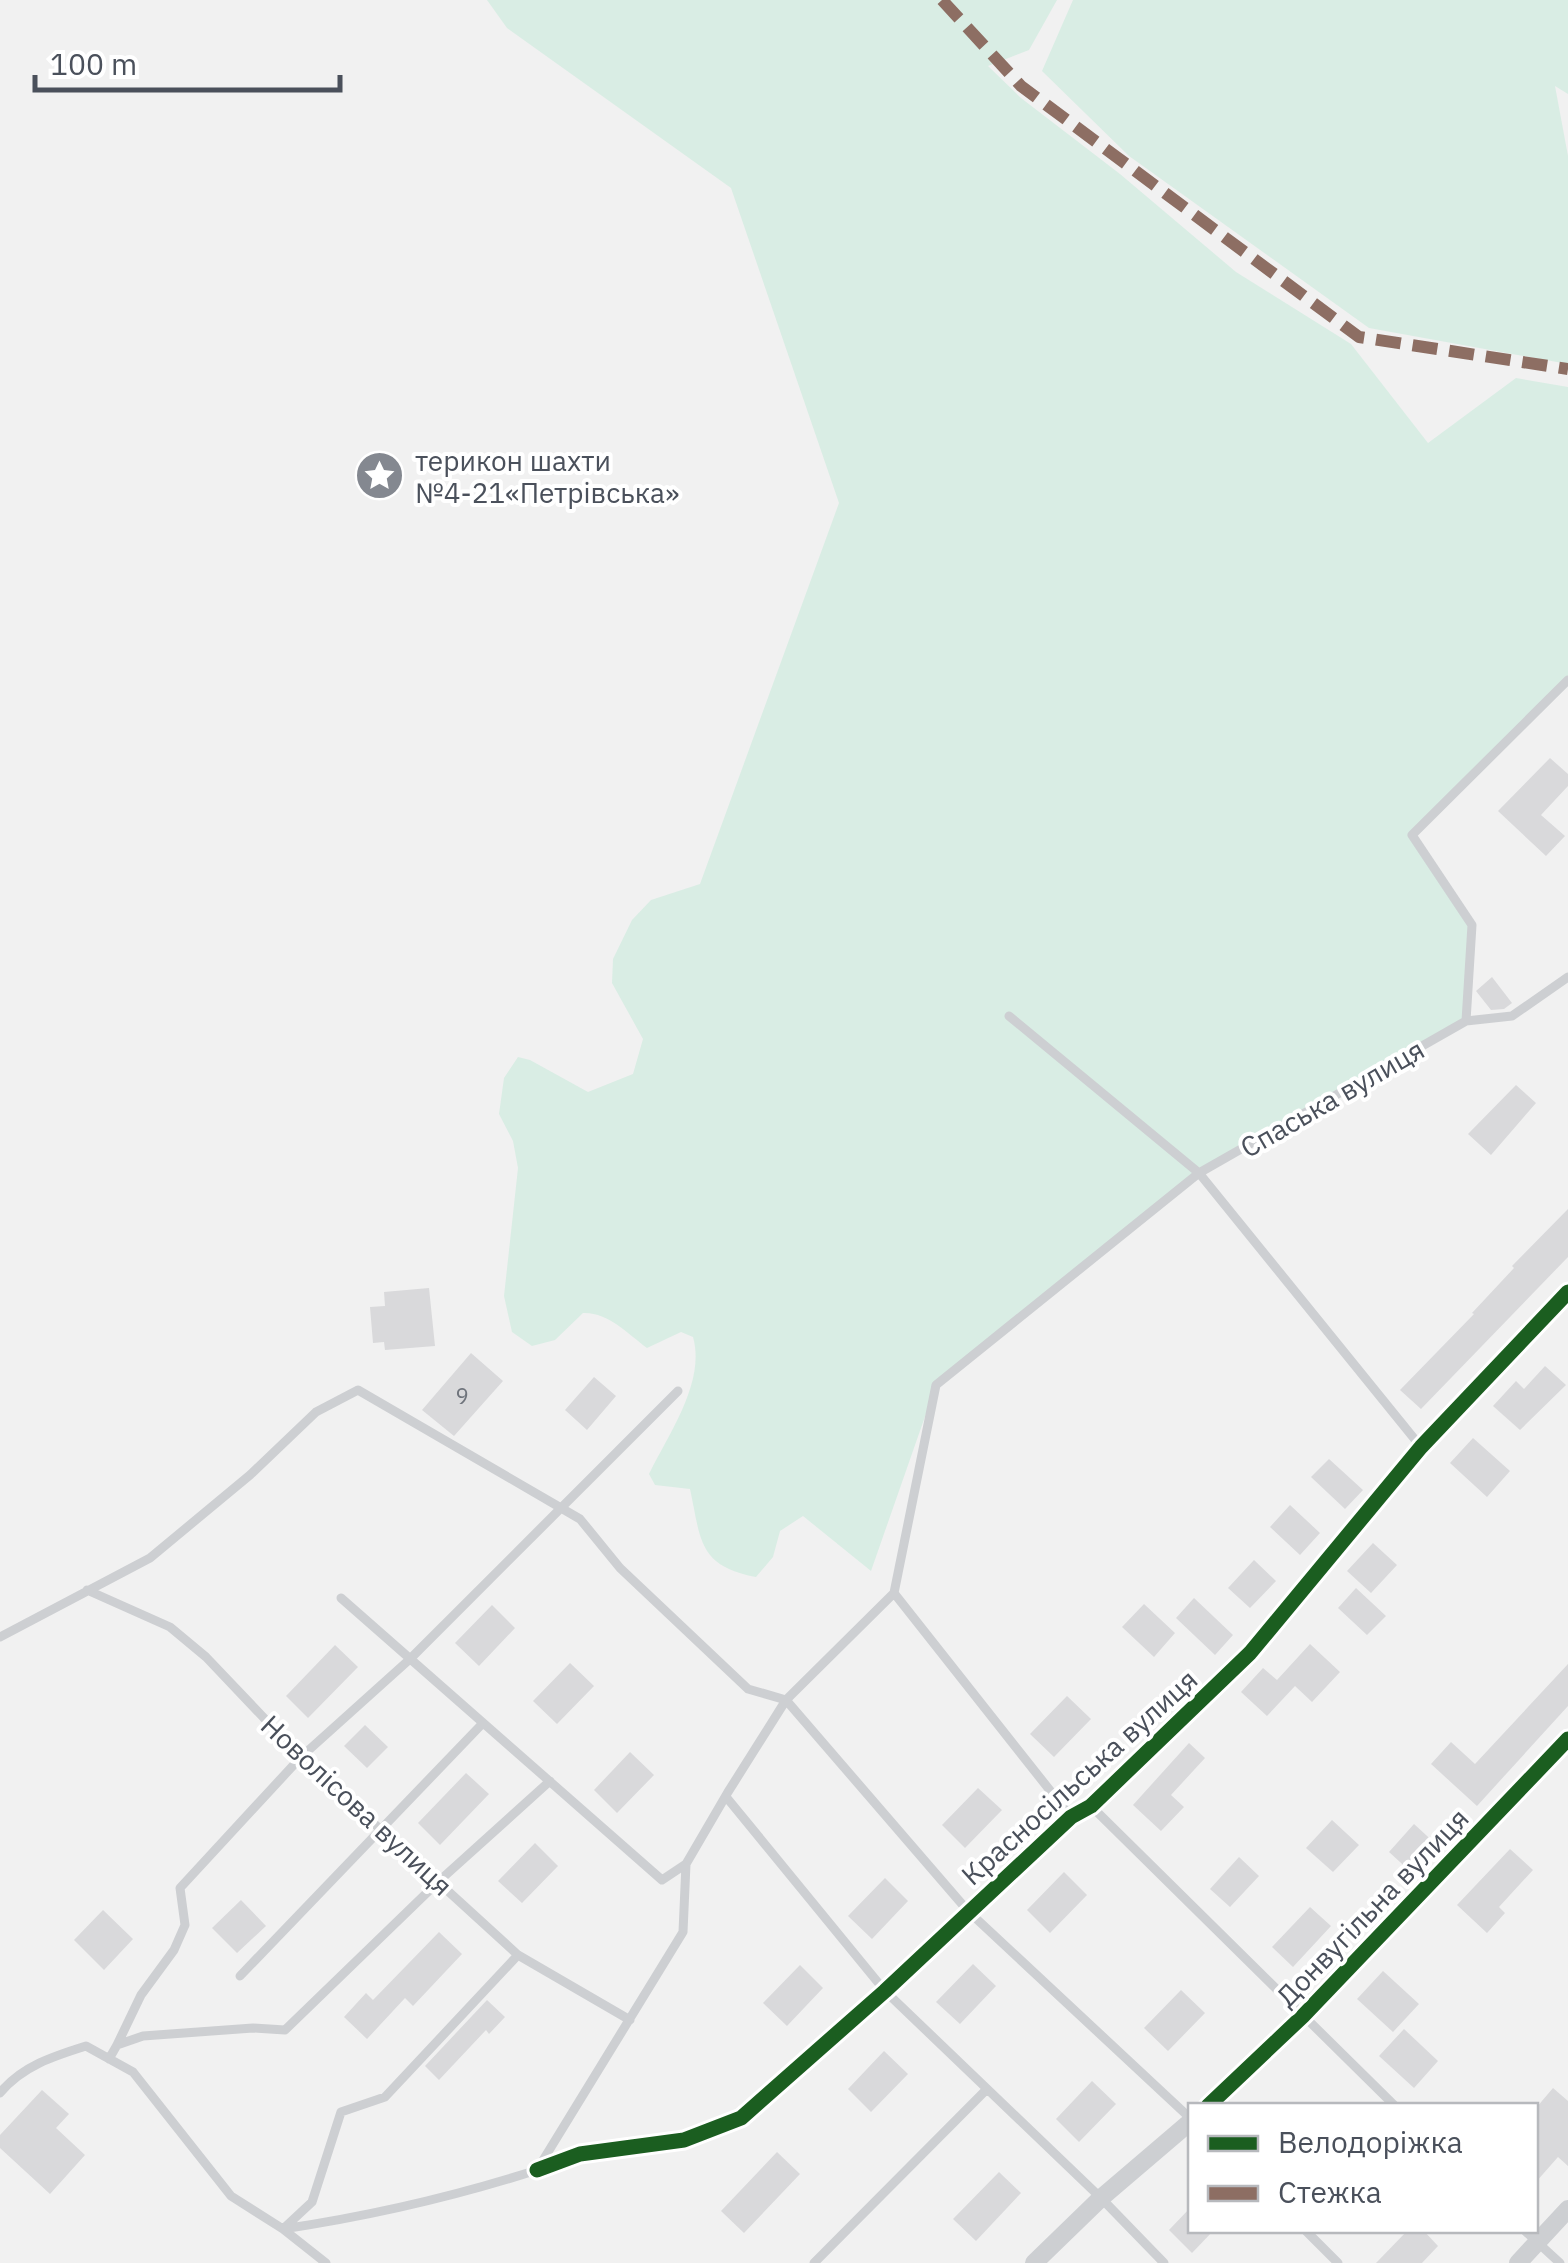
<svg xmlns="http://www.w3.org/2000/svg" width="1568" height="2263" font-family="'IBM Plex Sans',sans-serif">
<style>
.green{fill:#d9ede4}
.building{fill:#d9d9db}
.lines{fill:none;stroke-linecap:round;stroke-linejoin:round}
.lane{stroke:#cdcfd2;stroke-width:9}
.street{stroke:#cdcfd2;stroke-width:18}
.quiet{stroke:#8d6e63;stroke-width:12;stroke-dasharray:25 12;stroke-linecap:butt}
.cycleway-casing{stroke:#fff;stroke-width:21}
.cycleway{stroke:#1b5e20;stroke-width:15}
.labels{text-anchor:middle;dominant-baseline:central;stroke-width:8;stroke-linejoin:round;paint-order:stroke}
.number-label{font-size:22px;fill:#6f747c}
.poi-label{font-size:28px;fill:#4a505b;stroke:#fff;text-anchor:start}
.street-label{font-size:28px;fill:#4a505b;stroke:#fff}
</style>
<rect width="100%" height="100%" fill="#f1f1f1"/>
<path class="green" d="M487 0H1057L1029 50 988 66 1021 98 1120 174 1236 272 1351 344 1428 443 1516 378 1568 387V680L1412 835 1472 925 1466 1021 1199 1173 936 1385 871 1571 803 1516 780 1531 773 1557 756 1577C698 1566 701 1540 690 1489L655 1485 649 1474C668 1435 706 1382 693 1337L681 1332 647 1348C627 1333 608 1312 583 1313L555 1340 532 1346 512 1332 504 1296 518 1168 513 1141 499 1114 504 1078 518 1057 530 1060 588 1092 633 1074 643 1039 612 983 613 959 632 920 651 900 700 884 839 503 731 188 507 28Z
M1073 0H1568V94L1555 86 1568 156V364L1369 328 1129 156 1042 71Z"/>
<path class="building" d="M1550 758 1568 774V786L1541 815 1565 836 1546 856 1498 811Z
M1492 977 1512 1003 1504 1009 1491 1010 1476 991Z
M1516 1085 1536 1103 1491 1155 1468 1134Z
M1568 1209V1257L1421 1409 1400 1390 1474 1314 1472 1313 1514 1268 1512 1266Z
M429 1288 435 1346 385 1350 384 1342 373 1343 370 1307 385 1306 384 1292Z
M471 1353 503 1381 454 1436 422 1410Z
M1545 1366 1566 1385 1520 1430 1493 1406 1516 1381 1524 1389Z
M594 1377 616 1396 587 1430 565 1410Z
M1473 1438 1510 1471 1487 1497 1450 1463Z
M1329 1459 1363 1490 1345 1509 1311 1477Z
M1290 1505 1320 1533 1300 1555 1270 1527Z
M1373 1543 1397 1565 1371 1593 1347 1571Z
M1254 1560 1276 1581 1250 1608 1228 1588Z
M1356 1588 1386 1616 1367 1635 1338 1608Z
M1194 1598 1233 1635 1215 1655 1176 1618Z
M1144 1604 1175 1633 1154 1657 1122 1627Z
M492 1605 515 1628 479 1666 455 1643Z
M1310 1644 1340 1672 1312 1702 1295 1686 1267 1716 1241 1692 1263 1668 1277 1680Z
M335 1645 358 1667 308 1718 286 1696Z
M570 1663 594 1686 557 1724 533 1701Z
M1568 1664V1706L1477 1806 1431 1764 1451 1742 1475 1764Z
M1067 1696 1091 1719 1054 1757 1030 1734Z
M365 1725 388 1747 367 1768 344 1746Z
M1189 1743 1205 1758 1171 1795 1184 1807 1161 1831 1133 1805Z
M630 1752 654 1775 617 1813 594 1790Z
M466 1773 489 1794 440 1845 418 1823Z
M978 1788 1002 1810 965 1848 942 1825Z
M1332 1820 1359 1845 1333 1872 1306 1848Z
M1414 1824 1438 1846 1412 1873 1389 1852Z
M535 1843 558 1866 522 1903 498 1881Z
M1510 1849 1533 1870 1499 1907 1505 1913 1487 1933 1457 1905Z
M1239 1857 1259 1876 1230 1907 1210 1889Z
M1064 1872 1087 1895 1050 1933 1027 1910Z
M885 1878 908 1901 872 1939 848 1916Z
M241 1900 266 1926 237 1953 212 1928Z
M1310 1907 1331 1926 1293 1967 1272 1947Z
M103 1910 133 1939 104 1970 74 1940Z
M439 1932 462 1954 413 2006 405 1998 367 2039 344 2017 366 1993 373 2000Z
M973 1964 996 1986 960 2024 936 2002Z
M800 1965 823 1988 787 2026 763 2003Z
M1383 1971 1419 2004 1393 2032 1357 1999Z
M1181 1990 1205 2013 1168 2051 1144 2028Z
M487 2000 505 2017 489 2034 486 2030 439 2080 425 2066Z
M1404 2029 1438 2061 1414 2088 1379 2056Z
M884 2051 908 2074 871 2112 848 2089Z
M1092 2081 1116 2104 1079 2142 1056 2119Z
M1553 2088 1568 2101V2166L1558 2157 1536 2182V2108Z
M42 2090 69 2114 56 2128 85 2155 50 2194 0 2148V2135Z
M777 2152 800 2174 744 2233 721 2211Z
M999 2172 1021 2193 976 2241 953 2219Z
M1190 2208V2230H1214L1192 2253 1169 2230Z
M1408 2230H1423L1438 2246 1422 2263H1376Z"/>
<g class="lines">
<path class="lane" d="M1009 1016 1199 1173 1421 1447
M1466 1021 1512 1016 1568 977
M87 1590 170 1627 206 1657 301 1757 518 1955 630 2020
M894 1593 1071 1817
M341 1598 662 1880 686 1864
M0 1637 150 1558 250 1475 316 1412 358 1390 580 1519 620 1568 748 1689 786 1700 968 1911 1190 2118
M727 1798 885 1991 1101 2198 1164 2263
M1091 1806 1395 2106
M240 1976 483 1723
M117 2045 141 1995 174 1950 185 1925 180 1888 301 1757 410 1659 678 1391
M109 2059 117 2045 143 2036 253 2028 285 2030 438 1882 550 1781
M0 2093C22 2066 54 2056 86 2046L133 2072 231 2196 283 2229C370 2216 453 2197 537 2170L683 1932 686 1864 728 1792 786 1700 894 1593 936 1385 1199 1173 1466 1021 1472 925 1412 835 1568 680
M1305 2230 1338 2263
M1524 2230 1560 2263
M326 2263 283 2229 312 2202 341 2112 385 2097 518 1955
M814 2263 986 2090"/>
<path class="street" d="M1208 2106 1303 2016 1568 1739
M537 2170 580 2154 684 2140 741 2118 885 1991 1071 1817 1091 1806 1250 1653 1421 1447 1568 1292
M1034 2263 1101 2198 1190 2122
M1518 2263 1568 2209"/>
<path class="quiet" d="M942 0 1021 86 1359 337 1568 369"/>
<defs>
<path id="cycleway" d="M1208 2106 1303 2016 1568 1739
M537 2170 580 2154 684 2140 741 2118 885 1991 1071 1817 1091 1806 1250 1653 1421 1447 1568 1292"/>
</defs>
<use href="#cycleway" class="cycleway-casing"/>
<use href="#cycleway" class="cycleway"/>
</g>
<defs>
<symbol id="sight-disc" viewBox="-11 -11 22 22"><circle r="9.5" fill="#848890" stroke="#fff"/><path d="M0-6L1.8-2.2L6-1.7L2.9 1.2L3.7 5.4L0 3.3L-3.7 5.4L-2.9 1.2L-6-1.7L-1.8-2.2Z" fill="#fff"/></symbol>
</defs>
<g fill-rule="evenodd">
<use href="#sight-disc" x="352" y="448" width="55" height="55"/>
</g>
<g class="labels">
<g class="number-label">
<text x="462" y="1395">9</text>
</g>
<g class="poi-label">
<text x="415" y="460">терикон шахти<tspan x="415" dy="32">№4-21«Петрівська»</tspan></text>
</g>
<g class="street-label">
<text transform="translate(1332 1098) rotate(-30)">Спаська вулиця</text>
<text transform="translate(1079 1777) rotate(-42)">Красносільська вулиця</text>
<text transform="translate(357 1805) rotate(43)">Новолісова вулиця</text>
<text transform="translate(1372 1907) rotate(-46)">Донвугільна вулиця</text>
</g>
</g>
<rect x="1188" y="2103" width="350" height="130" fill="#ffffff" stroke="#b7b9bd" stroke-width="2.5"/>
<rect x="1208" y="2136" width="50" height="15" fill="#1b5e20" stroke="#b7b9bd" stroke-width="2.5"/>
<text x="1278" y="2153" font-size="30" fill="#4a505b">Велодоріжка</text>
<rect x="1208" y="2186" width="50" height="15" fill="#8d6e63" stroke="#b7b9bd" stroke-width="2.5"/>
<text x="1278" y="2203" font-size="30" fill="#4a505b">Стежка</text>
<path d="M35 75v15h305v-15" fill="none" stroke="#4a505b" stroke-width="5"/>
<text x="50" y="75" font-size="30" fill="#4a505b" stroke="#ffffff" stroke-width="8" paint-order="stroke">100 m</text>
</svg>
